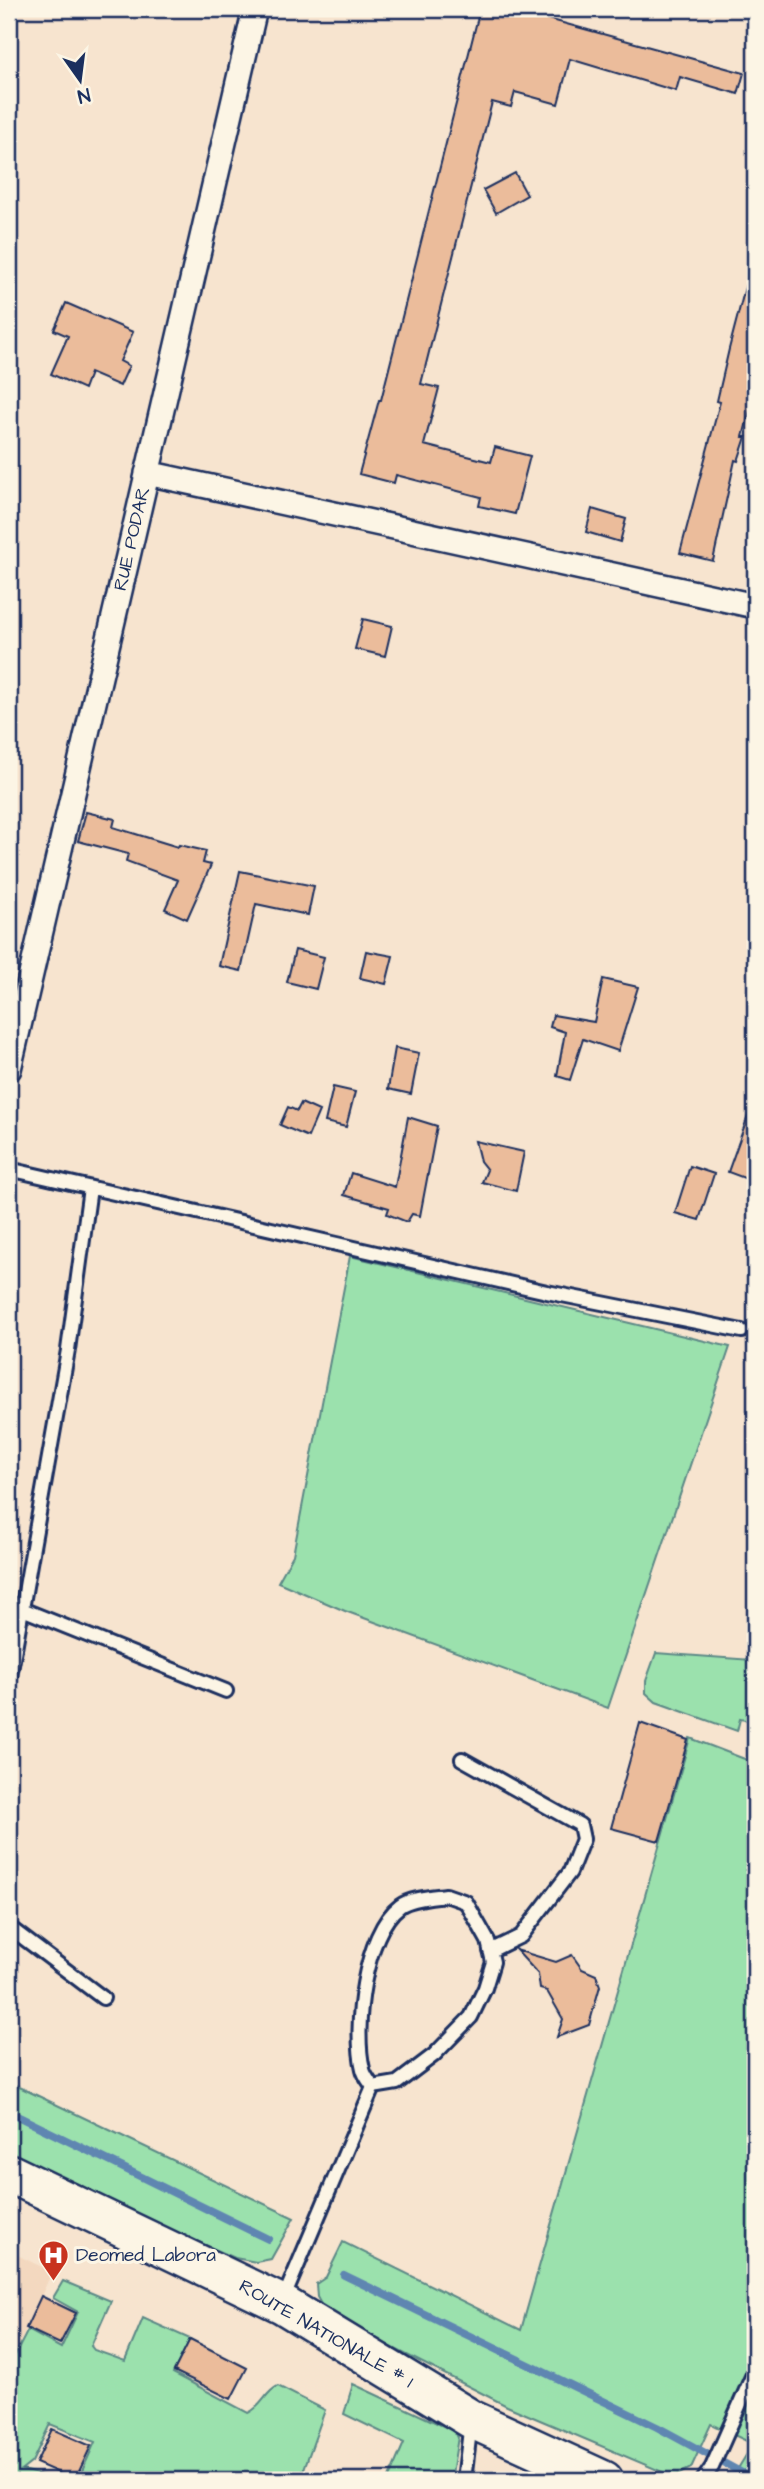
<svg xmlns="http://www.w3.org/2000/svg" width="764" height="2489" font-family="'Architects Daughter',sans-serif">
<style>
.built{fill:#f3d8bf}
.green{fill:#9be1ad;stroke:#5b8886;stroke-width:2}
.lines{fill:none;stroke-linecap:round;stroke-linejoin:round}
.stream{stroke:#5f86b1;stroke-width:8}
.building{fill:#ebbc9b;stroke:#1b2f5e;stroke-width:2}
.lane-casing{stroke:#1b2f5e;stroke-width:18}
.street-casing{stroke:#1b2f5e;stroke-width:28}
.primary-casing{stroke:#1b2f5e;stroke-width:42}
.lane{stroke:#fcf5e5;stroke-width:12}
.street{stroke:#fcf5e5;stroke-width:23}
.primary{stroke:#fcf5e5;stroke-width:37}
.labels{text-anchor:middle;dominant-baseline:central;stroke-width:6;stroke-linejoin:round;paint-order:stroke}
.street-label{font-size:19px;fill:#1b2f5e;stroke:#fcf5e5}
.poi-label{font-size:19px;fill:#1b2f5e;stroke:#fcf5e5;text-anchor:start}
</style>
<rect width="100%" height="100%" fill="#f7e4cf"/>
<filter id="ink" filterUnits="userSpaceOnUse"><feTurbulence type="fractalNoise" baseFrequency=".0143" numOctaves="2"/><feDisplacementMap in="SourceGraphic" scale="14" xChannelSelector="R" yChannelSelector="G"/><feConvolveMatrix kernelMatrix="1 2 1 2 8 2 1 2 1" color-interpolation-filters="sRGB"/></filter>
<g filter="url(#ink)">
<path class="built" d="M9 2251 52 2272 9 2367Z"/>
<path class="green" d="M350 1256 730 1347 608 1708 345 1611 278 1582 293 1555Z
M755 1646V1722L740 1719 737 1731 656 1702 646 1693V1681L656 1653 752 1660Z
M690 1738 755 1763V2480H731L753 2444 711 2424 691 2468 674 2477 507 2406 350 2326 323 2308 317 2297 316 2284 326 2277 343 2242 521 2330Z
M9 2082 294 2218 271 2259 256 2262 235 2258 9 2159Z
M63 2281 111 2301 91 2346 94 2350 125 2361 143 2318 190 2339 173 2373 248 2413C262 2407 265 2392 278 2386L325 2410 300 2480H78L95 2442 50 2424 32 2462 22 2470 60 2480H9V2367L28 2330 61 2348 78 2312 53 2298Z
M353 2384 452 2430 458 2437 451 2480H388L404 2443 344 2414Z"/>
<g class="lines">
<path class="stream" d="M9 2112 268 2239
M344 2275 657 2427 755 2480"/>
</g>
<path class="building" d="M480 9H512L744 73 738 94 680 77 676 91 570 59 558 104 515 92 511 107 492 102 421 384 439 388 424 445 491 462 495 447 530 456 515 514 479 506 481 497 396 475 394 483 359 474 379 400H381Z
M515 173 527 195 496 213 483 190Z
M748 276H755V391L743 437H746L738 461 735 460 713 561 680 553 720 402 717 401 729 349Z
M66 303 133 332 120 361 129 366 120 386 90 373 84 389 51 374 68 336 54 330Z
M592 509 626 519 620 542 586 532Z
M363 619 392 626 385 656 355 649Z
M86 812 115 819 113 827 178 847 179 845 206 851 203 863 211 865 187 919 165 909 178 880 126 861 128 854 78 841Z
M240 871 314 886 308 915 256 904 241 971 219 966Z
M295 950 324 957 316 989 287 982Z
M366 951 393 956 386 984 360 978Z
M603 979 638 987 618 1051 583 1039 570 1080 557 1076 565 1032 550 1027 553 1015 594 1022Z
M395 1048 419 1053 411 1094 388 1089Z
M333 1087 355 1092 346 1127 325 1122Z
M301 1103 319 1111 308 1137 280 1125 288 1107 297 1111Z
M752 1105H755V1156L747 1179 728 1172Z
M408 1117 437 1126 420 1216 412 1214 407 1222 387 1214 389 1208 344 1195 351 1173 395 1187Z
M475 1141 524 1152 516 1191 482 1182 487 1170 480 1161Z
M690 1166 714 1174 699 1220 675 1213Z
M640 1723 688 1740 659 1841 611 1828Z
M516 1950 556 1962 572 1955 582 1969 596 1975 600 1986 589 2025 557 2037 563 2019 547 1991 540 1989 538 1974Z
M41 2296 76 2313 60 2344 26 2328Z
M190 2339 247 2368 231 2399 174 2371Z
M52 2429 91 2446 75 2480 36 2463Z"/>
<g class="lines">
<defs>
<path id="lane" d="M9 1169 547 1292 742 1331
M22 1609 226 1691
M9 1682 68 1350 90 1188
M462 1759 580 1825 583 1839 570 1872 521 1936 490 1951
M446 1895 466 1902 488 1941 493 1962 485 1988 471 2017 434 2055 397 2083 373 2087C369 2081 364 2075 363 2069 353 2029 364 1933 400 1906 411 1898 432 1897 446 1895Z
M9 1927 103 1998
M283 2300 373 2087
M464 2480 471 2422
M703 2480 712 2467 755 2370"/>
<path id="street" d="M147 473 755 606
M9 1069 255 9"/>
<path id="primary" d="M9 2173 282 2304 471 2419 604 2480"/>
</defs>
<use href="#lane" class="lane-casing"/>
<use href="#street" class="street-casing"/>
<use href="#primary" class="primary-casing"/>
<use href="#lane" class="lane"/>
<use href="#street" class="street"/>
<use href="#primary" class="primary"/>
</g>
</g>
<defs>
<symbol id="hospital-pin" viewBox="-11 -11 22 30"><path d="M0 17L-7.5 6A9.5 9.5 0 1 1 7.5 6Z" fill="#c8321e" stroke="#fcf5e5"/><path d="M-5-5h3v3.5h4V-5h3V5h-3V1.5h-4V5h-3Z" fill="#fff"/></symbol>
</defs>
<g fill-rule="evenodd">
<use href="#hospital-pin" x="36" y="2238" width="35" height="47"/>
</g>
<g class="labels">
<g class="street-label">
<text transform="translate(132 539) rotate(-77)">RUE PODAR</text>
<text transform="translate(326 2334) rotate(30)">ROUTE NATIONALE # 1</text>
</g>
<g class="poi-label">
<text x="76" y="2255">Deomed Labora</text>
</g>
</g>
<rect width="764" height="2489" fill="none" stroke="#fcf5e5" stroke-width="35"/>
<rect x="18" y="18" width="729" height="2454" fill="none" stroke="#1b2f5e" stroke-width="2.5" filter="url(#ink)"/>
<g transform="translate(80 80) rotate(166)" stroke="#fcf5e5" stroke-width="5" paint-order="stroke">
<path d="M0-5L12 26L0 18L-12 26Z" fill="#1b2f5e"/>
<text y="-10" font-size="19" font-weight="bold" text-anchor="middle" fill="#1b2f5e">N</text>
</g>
</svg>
